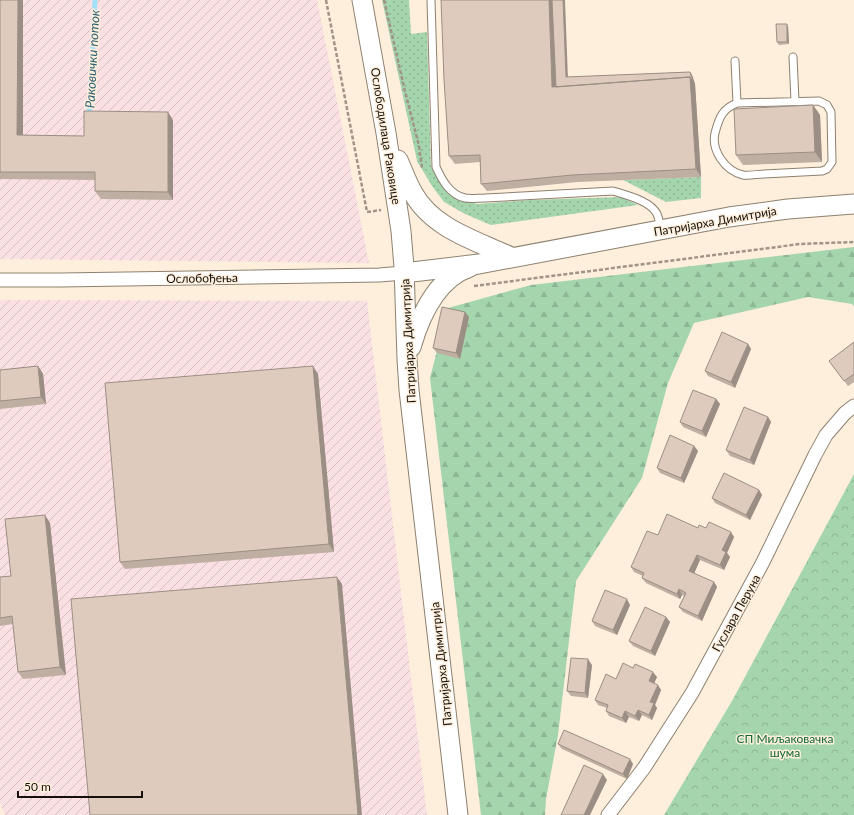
<svg xmlns="http://www.w3.org/2000/svg" width="854" height="815" font-family="Lato,sans-serif">
<style>
.industrial{fill:url(#industrial-furrows)}
.grass{fill:url(#grass-dots)}
.forest{fill:url(#forest-firs)}
.park{fill:url(#park-crowns)}
.lines{fill:none;stroke-linecap:round;stroke-linejoin:round}
.stream{stroke:#a2e1fa;stroke-width:5}
.service-casing{stroke:#8d806f;stroke-width:9}
.minor-casing{stroke:#8d806f;stroke-width:15}
.secondary-casing{stroke:#8d806f;stroke-width:21}
.path{stroke:#9f9487;stroke-width:2.5;stroke-dasharray:4 2;stroke-linecap:butt}
.service{stroke:#fff;stroke-width:7}
.minor{stroke:#fff;stroke-width:13}
.secondary{stroke:#fff;stroke-width:19}
.wall{fill:#bfafa3}
.shaded-wall{fill:#9b8e84}
.building{fill:#decbbd;stroke:#9b8e84}
.labels{text-anchor:middle;dominant-baseline:central;stroke-width:3;stroke-linejoin:round;paint-order:stroke}
.street-label{font-size:12px;fill:#15110a;stroke:#feefdd}
.park-label{font-size:12px;fill:#10682d;stroke:#feefdd}
.water-label{font-size:13px;font-style:italic;fill:#2e5f71;stroke:#feefdd}
</style>
<defs>
<pattern id="industrial-furrows" width="10" height="10" patternUnits="userSpaceOnUse"><rect width="10" height="10" fill="#fbe0e3"/><path d="M-1 1l2-2M0 10L10 0M9 11l2-2" fill="none" stroke="#d6bfc1"/></pattern>
<pattern id="grass-dots" width="8" height="8" patternUnits="userSpaceOnUse"><rect width="8" height="8" fill="#a5d5ac"/><path d="M2 2h.1M6 6h.1" fill="none" stroke="#8db693" stroke-width="1.8" stroke-linecap="round"/></pattern>
<pattern id="forest-firs" width="22" height="20" patternUnits="userSpaceOnUse"><rect width="22" height="20" fill="#a5d5ac"/><path d="M5 1l3.5 6h-7zM16 11l3.5 6h-7z" fill="#8db693"/></pattern>
<pattern id="park-crowns" width="20" height="18" patternUnits="userSpaceOnUse"><rect width="20" height="18" fill="#a5d5ac"/><path d="M2 6a3 3 0 1 1 6 0M12 15a3 3 0 1 1 6 0" fill="none" stroke="#8db693"/></pattern>
</defs>
<rect width="100%" height="100%" fill="#feefdd"/>
<path class="industrial" d="M0 0H317L369 263 0 259Z
M0 300 367 301 427 815H5L0 803Z"/>
<path class="grass" d="M382 0H409L411 34 427 32 431 166 444 188 458 199 477 204 530 200 621 197 638 205 491 225 465 214 444 202 432 186 417 161Z
M701 177V198L666 202 623 180Z"/>
<path class="forest" d="M854 247V306L852 304 808 297 694 323 668 383 642 478 576 581 558 735 546 799 545 815H481L430 378 448 308 531 285Z"/>
<path class="park" d="M854 474V815H664L732 701Z"/>
<g class="lines">
<path class="stream" d="M89 118 95 0"/>
<defs>
<path id="service" d="M431 0 436 167C442 180 450 195 465 198 471 199 478 198 485 198L613 191C626 195 651 201 657 214 659 219 660 225 662 230
M793 57 795 101
M735 61 737 103
M819 101 827 105 831 112 832 162 827 169 822 171C803 172 783 173 764 174 758 174 749 176 743 175 725 171 711 150 715 133 719 118 722 109 737 103Z"/>
<path id="minor" d="M0 280H61L379 275 404 273
M608 815 644 768 692 693 763 562 815 455 826 435 845 413 854 406"/>
<path id="secondary" d="M362 0 386 133 401 231 404 267 407 359 409 390 458 815
M398 160C403 171 407 183 413 193 433 229 477 241 511 257
M404 273 479 264 729 217 788 209 854 204
M411 347C420 316 437 278 470 267"/>
</defs>
<use href="#service" class="service-casing"/>
<use href="#minor" class="minor-casing"/>
<use href="#secondary" class="secondary-casing"/>
<path class="path" d="M326 0 367 212 381 210
M384 0 404 87 419 146 422 168
M474 286 800 244 854 242"/>
<use href="#service" class="service"/>
<use href="#minor" class="minor"/>
<use href="#secondary" class="secondary"/>
</g>
<path class="wall" d="M0 0H23V135L84 136 173 120V200L101 199 95 191V180L0 179Z
M788 26 789 44 779 45 777 42Z
M690 72 692 75 695 84 701 177 577 182 487 191 481 184 480 162 455 164 449 156 568 77Z
M813 105 820 115 822 162 743 165 736 155Z
M465 312 469 317 460 359 437 353 433 348Z
M854 342V382L848 386 829 361Z
M748 344 751 349 735 388 708 376 705 371Z
M38 366 43 374 46 404 0 409V370Z
M318 374 334 552 125 569 120 562Z
M716 399 720 404 706 437 683 427 680 422Z
M768 417 771 422 754 465 730 456 726 450Z
M694 446 698 451 684 483 660 473 657 468Z
M759 490 762 495 750 520 715 503 712 498Z
M50 523 66 675 23 679 18 672 13 624 0 626V577L11 576Z
M698 528H706L734 537 727 553 730 557 724 570 700 560 694 573 714 582 717 587 702 621 683 612 679 607 684 596 682 595 680 599 646 583 642 578 643 576 634 572 631 567 658 535Z
M630 605 617 635 595 626 592 621Z
M666 617 670 622 655 656 633 646 629 641Z
M592 665 588 698 571 696 567 691Z
M633 668 657 677 654 683 661 690 655 705 657 708 652 720 642 715 639 721 629 717 626 723 609 716 606 711 607 708 598 705 595 700Z
M558 744 633 764 627 779 562 749Z"/>
<path class="shaded-wall" d="M18 0H23V143L17 135Z
M549 0H554L558 92 552 87Z
M563 0H565L568 80 566 77Z
M787 24 788 26 789 44 787 42Z
M690 72 692 75 695 84 701 177 696 169 690 77Z
M813 105 820 115 822 162 815 152Z
M168 112 173 120V200L168 192Z
M465 312 469 317 460 359 456 353Z
M748 344 751 349 735 388 731 382Z
M38 366 43 374 46 404 41 397Z
M313 366 318 374 334 552 329 544Z
M716 399 720 404 706 437 702 431Z
M768 417 771 422 754 465 750 460Z
M694 446 698 451 684 483 681 478Z
M759 490 762 495 750 520 746 515Z
M45 515 50 523 66 675 60 667Z
M731 532 734 537 727 553 730 557 724 570 720 565 722 550Z
M697 555 700 560 693 576 689 571Z
M337 577 342 584 362 815H358Z
M714 582 717 587 702 621 698 616Z
M679 589 682 595 680 599 677 594Z
M627 599 630 605 617 635 613 630Z
M666 617 670 622 655 656 651 651Z
M588 659 592 665 588 698 585 693Z
M653 672 657 677 653 686 649 681Z
M658 685 661 690 655 705 657 708 652 720 649 715 650 702Z
M638 710 642 715 639 721 635 716Z
M625 711 629 717 626 723 622 718Z
M630 759 633 764 627 779 623 774Z
M603 774 607 780 590 815H584Z"/>
<path class="building" d="M0 0H18L17 135 84 136V111L168 112V192L95 191V172H0Z
M441 0H549L552 87 690 77 696 169 572 175 481 184 480 155 449 156 444 80Z
M552 0H563L566 77 690 72 693 82 690 77 556 87Z
M776 24H787V42H777Z
M813 105 815 152 736 155 734 109Z
M442 307 465 312 456 353 433 348Z
M722 332 748 344 731 382 705 371Z
M854 342V374L844 381 829 361Z
M38 366 41 397 0 401V370Z
M313 366 329 544 120 562 105 383Z
M693 390 716 399 702 431 680 422Z
M744 407 768 417 750 460 726 450Z
M670 435 694 446 681 478 657 468Z
M724 473 759 490 746 515 712 498Z
M667 514 698 528 699 525 706 528 709 522 731 532 722 550 726 552 720 565 697 555 689 571 714 582 698 616 679 607 686 593 679 589 677 594 642 578 644 573 631 567 647 531 658 535Z
M45 515 60 667 18 672 12 616 0 618V577L11 576 5 519Z
M337 577 358 815H90L71 599Z
M605 590 627 599 613 630 592 621Z
M645 607 666 617 651 651 629 641Z
M571 658 588 659 585 693 567 691Z
M623 663 633 668 635 664 653 672 649 681 658 685 650 702 654 703 649 715 638 710 635 716 625 711 622 718 606 711 608 705 595 700 606 674 616 679Z
M564 730 630 759 623 774 558 744Z
M584 765 603 774 584 815H561Z"/>
<g class="labels">
<g class="street-label">
<text transform="translate(386 136) rotate(81)">Ослободилаца Раковице</text>
<text transform="translate(715 221) rotate(-10)">Патријарха Димитрија</text>
<text transform="translate(202 278) rotate(-1)">Ослобођења</text>
<text transform="translate(408 341) rotate(-93)">Патријарха Димитрија</text>
<text transform="translate(736 613) rotate(-61)">Гуслара Перуна</text>
<text transform="translate(441 664) rotate(-96)">Патријарха Димитрија</text>
</g>
<g class="park-label">
<text x="785" y="738">СП Миљаковачка<tspan x="785" dy="14">шума</tspan></text>
</g>
<g class="water-label">
<text transform="translate(92 59) rotate(-87)">Раковички поток</text>
</g>
</g>
<path d="M18 791v6h124v-6" fill="none" stroke="#15110a" stroke-width="2"/>
<text x="24" y="791" font-size="12" fill="#15110a" stroke="#feefdd" stroke-width="3" paint-order="stroke">50 m</text>
</svg>
